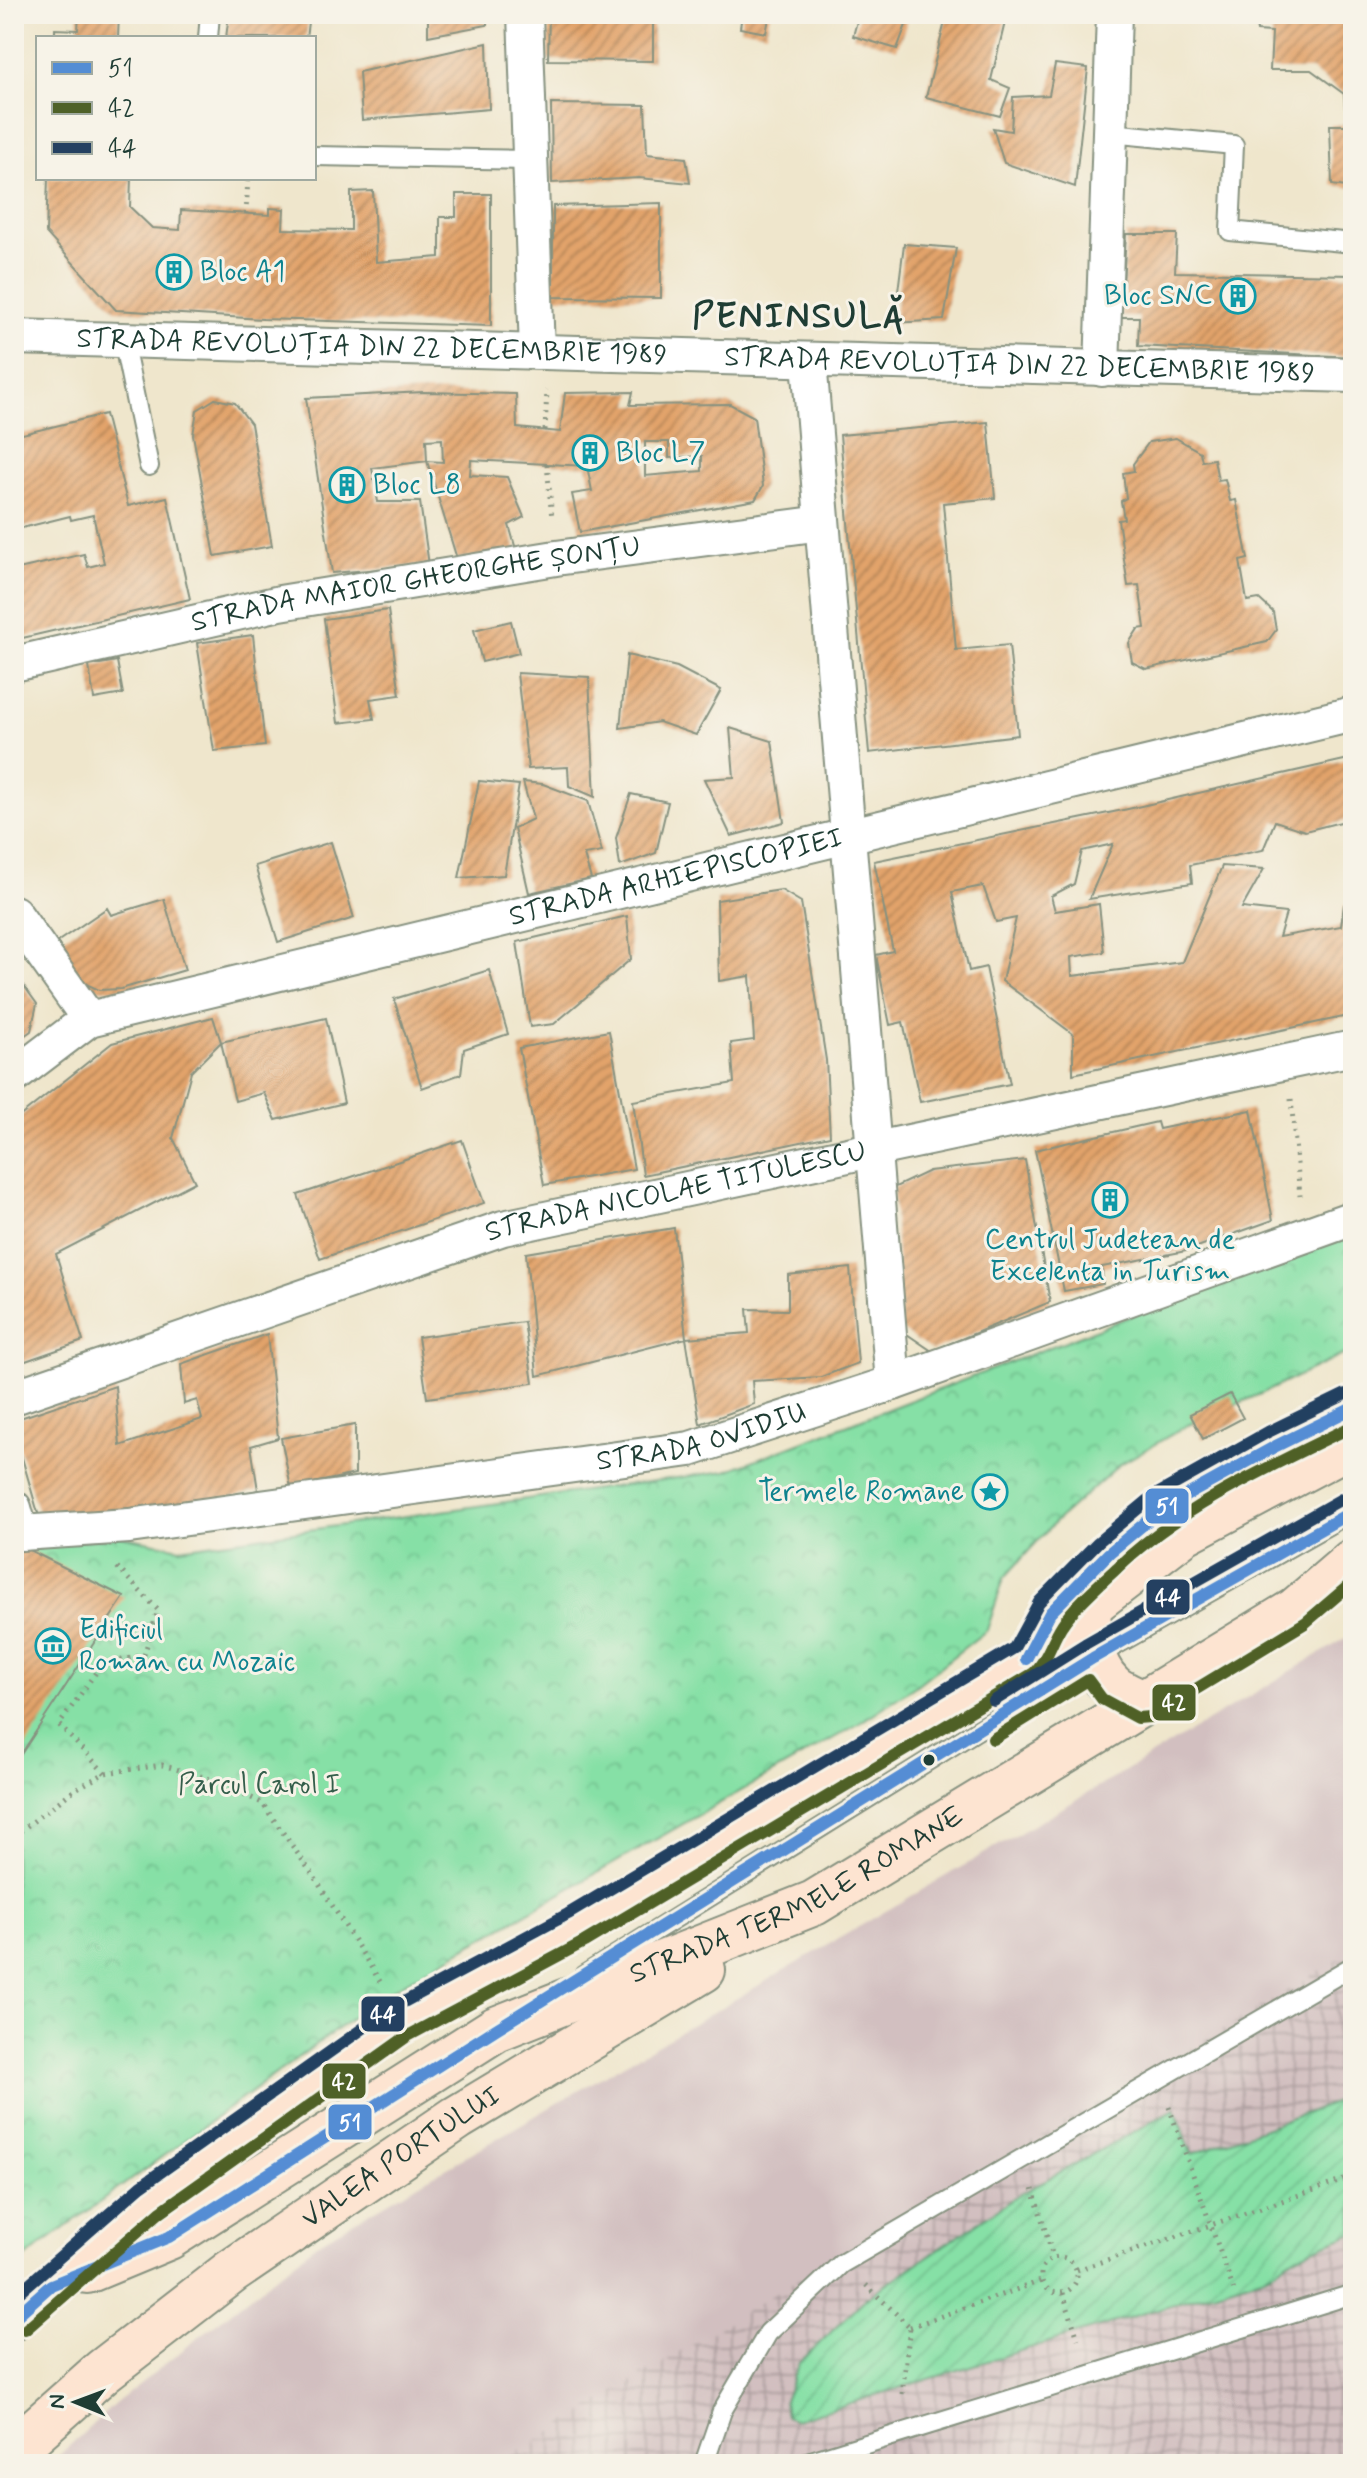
<svg xmlns="http://www.w3.org/2000/svg" width="1367" height="2478" font-family="Mynerve,sans-serif">
<style>
.industrial{fill:url(#industrial-grid)}
.railway{fill:#d2bfc0}
.park{fill:url(#park-crowns);stroke:#528e6d;stroke-width:2}
.garden{fill:url(#garden-furrows);stroke:#528e6d;stroke-width:2}
.building{fill:url(#building-hatch);fill-rule:evenodd}
.lines{fill:none;stroke-linecap:round;stroke-linejoin:round}
.lane-casing{stroke:#879280;stroke-width:22}
.street-casing{stroke:#879280;stroke-width:38}
.secondary-casing{stroke:#879280;stroke-width:48}
.path{stroke:#879280;stroke-width:5;stroke-dasharray:2 6;stroke-linecap:butt}
.lane{stroke:#fff;stroke-width:18}
.street{stroke:#fff;stroke-width:34}
.secondary{stroke:#fde4d1;stroke-width:44}
.bus-1-casing{stroke:#f7f3e8;stroke-width:18}
.bus-2-casing{stroke:#f7f3e8;stroke-width:18}
.bus-3-casing{stroke:#f7f3e8;stroke-width:18}
.bus-1{stroke:#548dd4;stroke-width:12}
.bus-2{stroke:#4f6128;stroke-width:12}
.bus-3{stroke:#244061;stroke-width:12}
.bus-dot{fill:#1f3d34;stroke:#f7f3e8;stroke-width:3}
.labels{text-anchor:middle;dominant-baseline:central;stroke-width:6;stroke-linejoin:round;paint-order:stroke}
.culture-label{font-size:28px;fill:#0d838f;stroke:#f7f3e8;text-anchor:start}
.street-label{font-size:28px;fill:#1f3d34;stroke:#f7f3e8}
.park-label{font-size:28px;fill:#345e4b;stroke:#f7f3e8}
.district-label{font-size:36px;font-weight:bold;letter-spacing:2px;fill:#1f3d34;stroke:#f7f3e8}
.line-badge{stroke:#f7f3e8;stroke-width:3}
.badge-label{font-size:22px;text-anchor:middle;font-weight:bold;fill:#fff}
</style>
<defs>
<pattern id="industrial-grid" width="8" height="8" patternUnits="userSpaceOnUse" patternTransform="scale(2)"><rect width="8" height="8" fill="#d2bfc0"/><path d="M0 4h8M4 0v8" fill="none" stroke="#aa9c9d"/></pattern>
<pattern id="park-crowns" width="20" height="18" patternUnits="userSpaceOnUse" patternTransform="scale(2)"><rect width="20" height="18" fill="#86e0a6"/><path d="M2 6a3 3 0 1 1 6 0M12 15a3 3 0 1 1 6 0" fill="none" stroke="#73c190"/></pattern>
<pattern id="garden-furrows" width="10" height="10" patternUnits="userSpaceOnUse" patternTransform="scale(2)"><rect width="10" height="10" fill="#86e0a6"/><path d="M-1 1l2-2M0 10L10 0M9 11l2-2" fill="none" stroke="#73c190"/></pattern>
<pattern id="building-hatch" width="6" height="6" patternUnits="userSpaceOnUse" patternTransform="scale(2)"><rect width="6" height="6" fill="#e2a36a"/><path d="M-1 1l2-2M0 6l6-6M5 7l2-2" fill="none" stroke="#b78658"/></pattern>
</defs>
<rect width="100%" height="100%" fill="#f7f3e8"/>
<filter id="ink" filterUnits="userSpaceOnUse"><feTurbulence type="fractalNoise" baseFrequency=".0125" numOctaves="2"/><feDisplacementMap in="SourceGraphic" scale="16" xChannelSelector="R" yChannelSelector="G"/><feConvolveMatrix kernelMatrix="1 2 1 2 8 2 1 2 1" color-interpolation-filters="sRGB"/></filter>
<filter id="wash" filterUnits="userSpaceOnUse"><feTurbulence type="fractalNoise" baseFrequency=".006" numOctaves="4" result="noise"/><feDisplacementMap in="SourceGraphic" scale="32" xChannelSelector="R" yChannelSelector="G"/><feGaussianBlur stdDeviation="1.8" result="paint"/><feColorMatrix in="noise" values="0 0 0 0 0 0 0 0 0 0 0 0 0 0 0 0 0 1.4 0 .05"/><feComposite in="paint" operator="in"/></filter>
<g filter="url(#wash)">
<rect width="100%" height="100%" fill="#efe6cc"/>
<path class="industrial" d="M1353 1634V2464H50L115 2404 318 2243 1104 1784Z"/>
<path class="railway" d="M1353 1634V1950L1248 2015 808 2273 499 2464H50L115 2404 318 2243 1104 1784Z"/>
<path class="park" d="M1353 1231V1350L1265 1392 1188 1425 1119 1465 1055 1522 1004 1578 987 1630 914 1687 855 1726 388 1992 41 2245 14 2268V1549L121 1536 180 1548 726 1471Z"/>
<path class="garden" d="M1353 2096V2233L1298 2255 1265 2276 795 2420 786 2416 784 2401 799 2363 866 2298 1020 2194 1175 2109 1192 2154Z"/>
<g id="blocks">
<path class="building" d="M79 14H119L118 38H55V29L78 30Z
M229 14H309L306 38H226Z
M428 14H487V25L428 36Z
M549 14H653V61L548 60Z
M742 14H770L766 33 740 28Z
M859 14H910L897 49 853 36Z
M947 14H1007L991 80 1010 88 1000 116 926 97Z
M1254 14H1353V188L1332 185 1330 125H1346L1344 94 1311 70H1270L1272 32 1257 31Z
M487 43 489 109 362 120 359 72Z
M1055 64 1088 68 1075 187 1004 163 993 128 1011 131 1013 97 1049 95Z
M551 104 645 105 647 154 686 158 690 183 639 178 552 183Z
M48 178H131L130 207 152 228 180 230 181 210 270 215V208L284 209 283 229 351 230V192L373 191 376 262 440 257V217H456V194H491V326L263 319 116 310 46 233Z
M661 203V298L553 297V206Z
M1126 234H1177L1175 272 1353 275V357L1138 346 1139 317H1121Z
M904 244 956 248 944 320 894 323Z
M424 392 516 394 517 428 560 432 565 393 633 392 630 405 730 404 754 417 763 486 755 500 580 532 572 494 592 491 587 466 471 460 470 475 507 477 524 517 509 525 517 553 457 559 427 461 443 462 442 439 426 440 427 461 372 468 378 502H420L429 565 332 573 306 398ZM645 442H669V458L702 456V471L645 476Z
M215 399 235 403 251 424 272 546 215 556 193 435 197 410Z
M105 414 128 506 167 497 190 599 14 640V570L84 554 88 567 104 563 93 515 71 520 70 516 14 530V436Z
M988 422 995 498 943 503 956 650 1009 645 1018 735 869 753 840 435Z
M1176 438 1200 452 1202 461 1214 459 1218 480 1225 479 1230 501 1236 500 1248 559 1240 561 1247 601 1259 599 1273 612 1276 630 1267 642 1146 669 1132 662 1129 643 1138 629 1145 628 1139 585 1128 586 1118 520 1124 519 1121 501 1126 498 1123 473 1134 471 1133 464 1149 442Z
M388 610 400 695 370 699 374 719 338 723 324 619Z
M511 621 519 653 482 662 474 630Z
M253 635 265 746 214 751 197 643Z
M627 655 677 667 721 690 696 735 659 722 620 728Z
M117 661 123 694 94 699 89 666Z
M517 673 589 677 595 797 569 786 568 767 528 769Z
M730 728 772 741 784 822 731 836 704 779 734 777Z
M1353 758V819L1305 831 1275 821 1263 850 1190 865 1192 883 1089 899 1113 844 1082 851 1074 884 1051 896 1055 911 1099 904 1104 952 1071 957 1072 976 1182 962 1222 866 1264 869 1242 908 1286 913 1279 937 1341 926 1344 905 1353 907V1015L1073 1074V1034L1002 981 1016 918 996 922 983 886 952 892 969 971 986 967 1010 1084 920 1102 903 1022 890 1025 876 955 893 951 874 861 1128 809Z
M479 781 519 785 504 875 459 878Z
M523 782 543 784 588 801 602 852 584 855 591 879 529 893 514 828 533 819Z
M631 794 668 802 656 853 620 866 616 838Z
M331 842 354 918 278 942 255 866Z
M781 890 801 902 826 1060 830 1136 643 1175 633 1101 734 1083 731 1043 754 1040 750 976 719 981 717 900Z
M164 899 185 970 121 989 99 990 82 982 57 942 107 908 111 915Z
M627 916 631 959 554 1024 530 1027 517 942Z
M489 970 508 1034 464 1049 461 1074 422 1088 394 999Z
M14 972 37 1004 31 1031 14 1043Z
M213 1017 221 1042 191 1072 173 1138 195 1182 56 1254 83 1341 14 1365V1121L112 1043Z
M326 1018 344 1103 276 1120 264 1093 235 1101 221 1042Z
M609 1031 634 1169 544 1185 519 1048Z
M1353 1085V1126H1351L1348 1086Z
M1251 1110 1273 1220 1186 1251 1102 1267 1103 1284 1064 1291 1035 1150 1157 1122 1159 1129Z
M462 1140 484 1203 320 1259 298 1195Z
M1025 1160 1050 1302 932 1351 901 1330 893 1188 929 1171Z
M674 1228 686 1338 749 1333 747 1309 788 1310V1275L850 1268 858 1363 821 1377 752 1381 754 1404 700 1424 686 1338 537 1376 526 1253Z
M524 1322 533 1383 427 1398 418 1337Z
M267 1334 278 1438 251 1446 258 1490 199 1505 42 1527 14 1430V1420L115 1386 120 1446 202 1419 197 1400 184 1404 181 1364Z
M1230 1394 1243 1418 1203 1439 1190 1414Z
M355 1425V1474L291 1488 281 1438Z
M17 1544 124 1597 14 1765V1549Z"/>
</g>
</g>
<g filter="url(#ink)">
<use href="#blocks" fill-opacity="0" stroke="#879280" stroke-width="2"/>
<g class="lines">
<defs>
<path id="lane" d="M208 38 210 14
M1110 133 1234 145 1230 231 1353 243
M314 156 530 160
M123 340 149 466
M1049 1613 1109 1553 1162 1509 1276 1446 1353 1408
M584 1975 1093 1658 1353 1511
M704 2464 722 2411 768 2333 841 2264 1353 1966
M801 2464 1353 2294"/>
<g id="street">
<path d="M525 14 537 352"/>
<path id="s1" d="M14 337 1353 375"/>
<path d="M809 361 893 1383"/>
<path d="M1102 369 1114 14"/>
<path id="s2" d="M14 664 280 603 556 558 822 523"/>
<path d="M14 913 89 1019"/>
<path id="s3" d="M14 1076 89 1019 1353 714"/>
<path id="s4" d="M14 1397 503 1228 1353 1048"/>
<path id="s5" d="M14 1508 21 1533 129 1526 690 1449 893 1383 1353 1218"/>
</g>
<g id="secondary">
<path d="M1088 1606C1089 1633 1089 1663 1110 1684 1117 1692 1133 1698 1143 1703"/>
<path id="s6" d="M87 2271 169 2237 496 2029 814 1903 1296 1610 1353 1561"/>
<path d="M14 2318 150 2199 398 2023 576 1928 1026 1659 1088 1606 1183 1533 1353 1443"/>
<path id="s7" d="M14 2450 103 2371 231 2272 457 2118 703 1970"/>
</g>
</defs>
<use href="#lane" class="lane-casing"/>
<use href="#street" class="street-casing"/>
<use href="#secondary" class="secondary-casing"/>
<path class="path" d="M246 214 248 178
M545 430 547 390
M547 464 552 519
M1291 1099 1300 1196
M105 1773 59 1725 101 1665 144 1655 158 1610 117 1567
M14 1836 74 1790 105 1773 162 1765 214 1780 262 1803 315 1878 381 1983
M1169 2107 1234 2291
M1033 2189 1053 2257
M1041 2275a18 18 0 1 1 36 0a18 18 0 1 1-36 0Z
M1077 2270 1353 2177
M866 2285 910 2327
M1063 2293 1078 2339
M910 2327 1041 2281
M902 2394 910 2327"/>
<use href="#lane" class="lane"/>
<use href="#street" class="street"/>
<use href="#secondary" class="secondary"/>
<defs>
<path id="bus-1" d="M1026 1659 1050 1613 1109 1553 1162 1509 1276 1446 1353 1408
M14 2318 51 2285 169 2237 496 2029 1093 1658 1353 1511"/>
<path id="bus-2" d="M993 1739 1088 1680 1102 1699 1137 1718 1150 1717 1305 1623 1353 1582
M25 2330 160 2212 406 2037 584 1942 1034 1673C1047 1661 1052 1640 1062 1625 1073 1607 1101 1583 1117 1568 1179 1507 1275 1464 1353 1426"/>
<path id="bus-3" d="M994 1701 1085 1644 1345 1497
M14 2297 141 2186 389 2010 568 1914 1014 1648 1039 1602 1098 1542 1152 1497 1268 1432 1346 1394"/>
</defs>
<use href="#bus-1" class="bus-1-casing"/>
<use href="#bus-2" class="bus-2-casing"/>
<use href="#bus-3" class="bus-3-casing"/>
<use href="#bus-1" class="bus-1"/>
<use href="#bus-2" class="bus-2"/>
<use href="#bus-3" class="bus-3"/>
</g>
</g>
<defs>
<symbol id="building-ring" viewBox="-11 -11 22 22"><circle r="9.5" fill="#f7f3e8" stroke="#0f9aa8" stroke-width="1.5"/><path d="M-4-6H4V6H1V3H-1V6H-4ZM-2.5-4.3h1.7v1.8h-1.7ZM.8-4.3h1.7v1.8H.8ZM-2.5-1h1.7V.8h-1.7ZM.8-1h1.7V.8H.8Z" fill="#0f9aa8"/></symbol>
<symbol id="sight-ring" viewBox="-11 -11 22 22"><circle r="9.5" fill="#f7f3e8" stroke="#0f9aa8" stroke-width="1.5"/><path d="M0-6L1.8-2.2L6-1.7L2.9 1.2L3.7 5.4L0 3.3L-3.7 5.4L-2.9 1.2L-6-1.7L-1.8-2.2Z" fill="#0f9aa8"/></symbol>
<symbol id="museum-ring" viewBox="-11 -11 22 22"><circle r="9.5" fill="#f7f3e8" stroke="#0f9aa8" stroke-width="1.5"/><path d="M0-6L6-3V-2H-6V-3ZM-5-1h2V3h-2ZM-1-1h2V3h-2ZM3-1h2V3H3ZM-6 4H6V6H-6Z" fill="#0f9aa8"/></symbol>
</defs>
<g fill-rule="evenodd">
<use href="#building-ring" x="154" y="252" width="40" height="40"/>
<use href="#building-ring" x="1218" y="276" width="40" height="40"/>
<use href="#building-ring" x="570" y="433" width="40" height="40"/>
<use href="#building-ring" x="327" y="465" width="40" height="40"/>
<use href="#building-ring" x="1090" y="1180" width="40" height="40"/>
<use href="#sight-ring" x="970" y="1472" width="40" height="40"/>
<use href="#museum-ring" x="33" y="1626" width="40" height="40"/>
</g>
<circle class="bus-dot" cx="929" cy="1760" r="7"/>
<g class="labels">
<g class="culture-label">
<text x="200" y="272">Bloc A1</text>
<text x="1212" y="296" text-anchor="end">Bloc SNC</text>
<text x="616" y="453">Bloc L7</text>
<text x="373" y="485">Bloc L8</text>
<text x="1110" y="1240" text-anchor="middle">Centrul Judetean de<tspan x="1110" dy="32">Excelenta in Turism</tspan></text>
<text x="964" y="1492" text-anchor="end">Termele Romane</text>
<text x="79" y="1630">Edificiul<tspan x="79" dy="32">Roman cu Mozaic</tspan></text>
</g>
<g class="street-label">
<text stroke="none"><textPath href="#s1" startOffset="358">STRADA REVOLUȚIA DIN 22 DECEMBRIE 1989</textPath></text>
<text stroke="none"><textPath href="#s1" startOffset="1006">STRADA REVOLUȚIA DIN 22 DECEMBRIE 1989</textPath></text>
<text stroke="none"><textPath href="#s2" startOffset="410">STRADA MAIOR GHEORGHE ȘONȚU</textPath></text>
<text stroke="none"><textPath href="#s3" startOffset="698">STRADA ARHIEPISCOPIEI</textPath></text>
<text stroke="none"><textPath href="#s4" startOffset="694">STRADA NICOLAE TITULESCU</textPath></text>
<text stroke="none"><textPath href="#s5" startOffset="714">STRADA OVIDIU</textPath></text>
<text stroke="none"><textPath href="#s6" startOffset="806">STRADA TERMELE ROMANE</textPath></text>
<text stroke="none"><textPath href="#s7" startOffset="486">VALEA PORTULUI</textPath></text>
</g>
<g class="park-label">
<text x="259" y="1785">Parcul Carol I</text>
</g>
<g class="district-label">
<text x="799" y="317">PENINSULĂ</text>
</g>
</g>
<g class="line-badge">
<rect x="1144" y="1487" width="46" height="38" rx="8" fill="#548dd4"/>
<rect x="1145" y="1578" width="46" height="38" rx="8" fill="#244061"/>
<rect x="1151" y="1683" width="46" height="39" rx="8" fill="#4f6128"/>
<rect x="360" y="1995" width="46" height="38" rx="8" fill="#244061"/>
<rect x="321" y="2062" width="46" height="38" rx="8" fill="#4f6128"/>
<rect x="327" y="2103" width="46" height="38" rx="8" fill="#548dd4"/>
</g>
<g class="badge-label">
<text x="1167" y="1514">51</text>
<text x="1168" y="1605">44</text>
<text x="1174" y="1710">42</text>
<text x="383" y="2022">44</text>
<text x="344" y="2089">42</text>
<text x="350" y="2130">51</text>
</g>
<rect width="1367" height="2478" fill="none" stroke="#f7f3e8" stroke-width="48"/>
<rect x="36" y="36" width="280" height="144" fill="#f7f3e8" stroke="#a1aaa0" stroke-width="2"/>
<rect x="52" y="62" width="40" height="12" fill="#548dd4" stroke="#a1aaa0" stroke-width="2"/>
<text x="108" y="76" font-size="24" fill="#1f3d34">51</text>
<rect x="52" y="102" width="40" height="12" fill="#4f6128" stroke="#a1aaa0" stroke-width="2"/>
<text x="108" y="116" font-size="24" fill="#1f3d34">42</text>
<rect x="52" y="142" width="40" height="12" fill="#244061" stroke="#a1aaa0" stroke-width="2"/>
<text x="108" y="156" font-size="24" fill="#1f3d34">44</text>
<g transform="translate(76 2402) rotate(271)" stroke="#f7f3e8" stroke-width="6" paint-order="stroke">
<path d="M0-6L14 30L0 20L-14 30Z" fill="#1f3d34"/>
<text y="-12" font-size="22" font-weight="bold" text-anchor="middle" fill="#1f3d34">N</text>
</g>
</svg>
